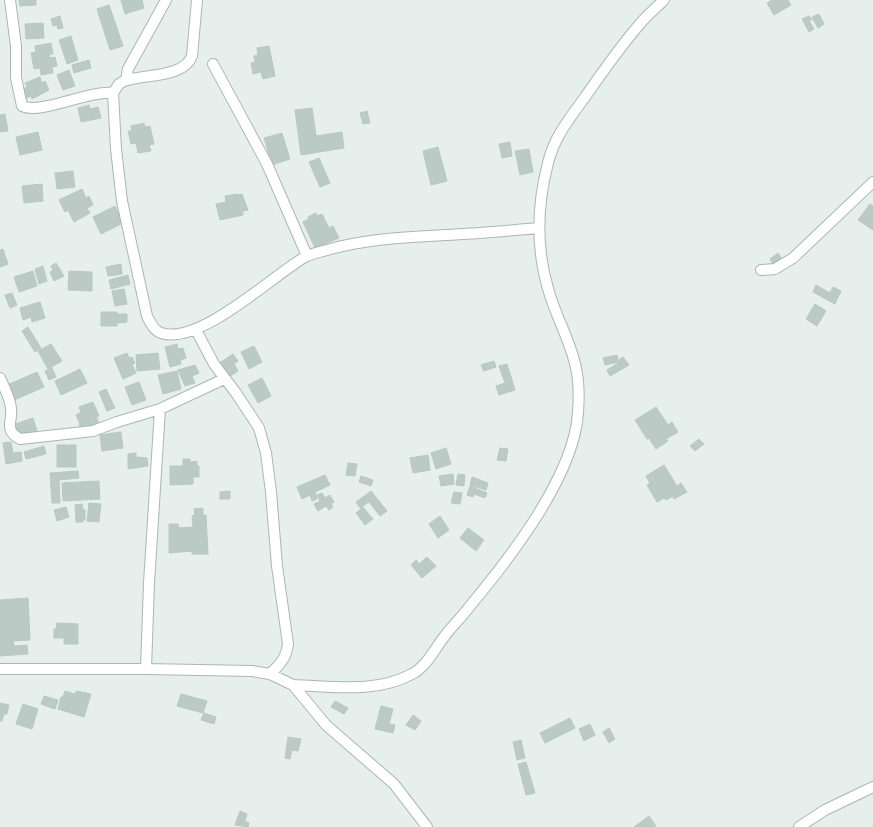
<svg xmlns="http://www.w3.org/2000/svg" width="873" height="827" font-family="Arial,sans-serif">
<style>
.building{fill:#bbcac4;stroke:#b8c9c2}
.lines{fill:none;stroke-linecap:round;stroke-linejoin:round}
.minor-casing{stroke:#a8b8b2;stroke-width:12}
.minor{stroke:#fff;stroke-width:10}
</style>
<rect width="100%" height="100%" fill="#e6efeb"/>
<path class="building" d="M19 0H36V5L20 6Z
M121 0H142L144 8 125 14Z
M772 0H788L791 5 774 15 767 3Z
M109 5 123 46 110 50 97 9Z
M819 14 824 24 818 28 812 17Z
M60 16 63 28 58 29 57 25 53 26 51 19Z
M809 16 812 20 809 21 814 29 809 32 802 19Z
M43 23 44 38 26 39 25 24Z
M71 36 78 60 67 64 59 40Z
M51 43 53 54H49L50 58 55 57 57 66 52 67 53 73 41 75 40 68 34 69 31 53 36 52 35 46Z
M269 46 275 76 263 79 261 72 253 74 251 63 255 62 254 56 258 55 257 48Z
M89 60 91 68 74 73 72 65Z
M69 70 75 86 63 90 57 75Z
M40 77 42 83 45 81 49 90 32 99 31 96 26 98 22 90 27 87 25 83Z
M89 105 90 109 98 107 101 118 81 122 78 108Z
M312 108 316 136 342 132 344 148 301 155 295 110Z
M367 111 370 123 363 124 360 113Z
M5 114 8 131 0 132V115Z
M144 123 145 127 150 126 154 144 149 145 151 151 138 153 136 143 131 144 128 131H132L131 126Z
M38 132 42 150 20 155 16 137Z
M282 133 290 159 272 165 264 138Z
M510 142 512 156 502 158 499 144Z
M438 147 447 181 431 185 423 151Z
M529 149 533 172 520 175 515 151Z
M319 158 330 183 320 187 309 162Z
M73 171 75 187 57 189 55 173Z
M42 184 43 201 24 203 22 186Z
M82 189 86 198 89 196 93 205 87 208 90 213 74 222 68 210 65 212 59 200Z
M237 194 238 195 242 194 248 210 243 211V215L220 220 216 204 226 202 225 196Z
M870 204 873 206V230L858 220Z
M115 206 123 223 101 234 93 217Z
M316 213 317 216 322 214 329 228 333 226 339 238 315 248 303 222 309 219 308 217Z
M3 249 8 264 0 267V250Z
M778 253 783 261 774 266 770 259Z
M56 263 64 276 54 281 50 272 53 270 51 266Z
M121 264 122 274 108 276 106 267Z
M43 266 47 281 39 284 35 269Z
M33 271 37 286 19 292 14 277Z
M69 271 92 272V291L68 290Z
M128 275 130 284 111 289 109 280Z
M816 285 830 293 833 287 841 291 835 304 813 292Z
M124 289 127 304 115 306 112 291Z
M12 293 17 305 10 308 5 295Z
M40 302 45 318 32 322 31 317 23 320 20 308Z
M815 304 826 311 817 326 806 319Z
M101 312H117V314H127V322L117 323V326H101Z
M28 327 41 348 35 352 22 331Z
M51 344 62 361 48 369 38 351Z
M177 344 178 349 183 348 186 358 180 360 181 364 170 367 165 347Z
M254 346 262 362 249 369 241 352Z
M127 353 129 358 132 357 135 363 132 364 136 373 123 379 114 358Z
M158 353 160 369 137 371 136 355Z
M233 354 238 361 234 364 238 371 227 378 218 364Z
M617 355 618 362 605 365 603 358Z
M623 357 629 365 610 376 607 370 620 362 618 360Z
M494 361 496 367 484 371 481 365Z
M507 364 515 390 499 395 496 386 505 383 499 366Z
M195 365 199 373 192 376 195 383 185 386 178 370Z
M52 368 56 377 49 380 45 371Z
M80 369 87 383 61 395 55 381Z
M177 371 181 389 163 394 158 375Z
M37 372 44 387 12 401 5 386Z
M262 378 271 396 258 403 248 385Z
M139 382 146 400 132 405 125 387Z
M106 389 115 408 107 411 99 392Z
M93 402 99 416 80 424 76 415 81 412 79 407Z
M656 407 668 425 672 422 678 432 666 439 668 441 656 449 649 438 647 439 635 420Z
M33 418 37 431 19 437 15 424Z
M97 418 99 424 81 430 79 425Z
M121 432 123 448 102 451 100 435Z
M699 439 704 444 695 451 690 446Z
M11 442 13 453 21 452 22 461 6 464 3 443Z
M57 445H76V467H57Z
M44 446 46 454 26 459 24 452Z
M446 448 451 464 436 469 431 453Z
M500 448 508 449 506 461 497 460Z
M136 453V457L147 458 148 466 128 469V454Z
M428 455 430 470 413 473 410 458Z
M183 459H190V462L197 461V466H199V477H193V484L170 485V466H183Z
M348 463 357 464 355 476 346 475Z
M664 465 677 486 681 483 687 492 674 499 673 496 666 500 664 498 657 502 647 485 650 483 646 476Z
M78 471 79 478 59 480 60 503H52L50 473Z
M453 474 454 484 441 486 439 476Z
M458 474 465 475 464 486 456 485Z
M325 475 330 485 315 492 317 499 312 501 310 495 302 499 297 487Z
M361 476 373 480 371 486 359 482Z
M472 477 488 483 486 490 470 485Z
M99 481 100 499 63 501 62 483Z
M470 486 487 493 485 498 474 494 473 497 467 495Z
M230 491V499H220V492Z
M371 491 387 511 380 516 369 502 360 508 356 502Z
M454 492 462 493 460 504 451 503Z
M322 493 325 498 330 495 334 502 331 504 333 507 329 510 326 506 318 511 314 504 320 501 317 495Z
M89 503 101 504 99 522 87 521Z
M82 504 83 510H85V520H83V522H76L75 505Z
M66 507 69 517 57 521 54 510Z
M363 507 373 519 365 525 356 513Z
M203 508V515H206L208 554H192V551L169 553V524H178L179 528 193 527 192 516 195 515 194 509Z
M440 516 449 530 438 538 429 524Z
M468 528 484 540 476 551 460 538Z
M427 557 436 566 422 578 411 565 416 560 419 564Z
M28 598 30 640 13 641 14 646 27 645 28 654 0 656V600Z
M57 623 78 624V644H64V638H54V629H56Z
M65 691 75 694 76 691 91 694 84 717 58 709 61 697H63Z
M181 694 207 701 203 713 177 706Z
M44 696 58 700 55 709 41 704Z
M335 701 348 708 344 714 331 707Z
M0 703 9 705 7 714H4L2 721H0Z
M23 704 38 709 32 729 16 724Z
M381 706 393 709 389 724 395 725 393 733 375 729Z
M204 713 216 717 214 724 201 720Z
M413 715 421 721 415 730 406 725Z
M570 718 575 728 545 743 540 733Z
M590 724 595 735 584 741 579 729Z
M609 728 615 739 609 743 603 732Z
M288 737 301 739 298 751 292 750 290 759 285 758Z
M521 740 525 758 517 760 513 742Z
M526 762 535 793 526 795 518 764Z
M240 811 247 814 245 821 249 823 248 827 235 825Z
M649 816 656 826 654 827H634Z"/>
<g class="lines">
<defs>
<path id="minor" d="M10 0 16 46V78L22 106C41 115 88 90 113 93
M197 0 192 56C184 78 144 74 124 81L119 84 113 93 116 149 122 201 147 316C150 322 154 331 161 333 199 346 272 276 305 257 312 253 320 252 327 250 372 237 417 237 463 234 488 233 513 230 539 228
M213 64 267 164 307 256
M126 80 128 69 166 0
M761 270 775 269 793 258 873 182
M196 330 214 364 236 393 259 428 266 453 271 492 277 566 288 644C286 659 280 664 270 674
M0 378C4 387 10 398 11 408 13 421 3 430 20 439L93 431 117 422 160 409 224 379
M0 669H146L252 671 270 674 293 685 326 725 394 784 427 827
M146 669 149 583 160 409
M293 685C333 686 375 694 412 674 426 667 434 650 444 637 452 626 462 617 470 606 510 558 574 476 578 413 579 399 579 381 576 368 571 342 556 317 549 292 536 250 537 205 548 163 554 137 570 118 585 97 602 73 619 48 639 25 646 16 656 8 664 0
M799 827 825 810 873 787"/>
</defs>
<use href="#minor" class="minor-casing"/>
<use href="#minor" class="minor"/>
</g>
</svg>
